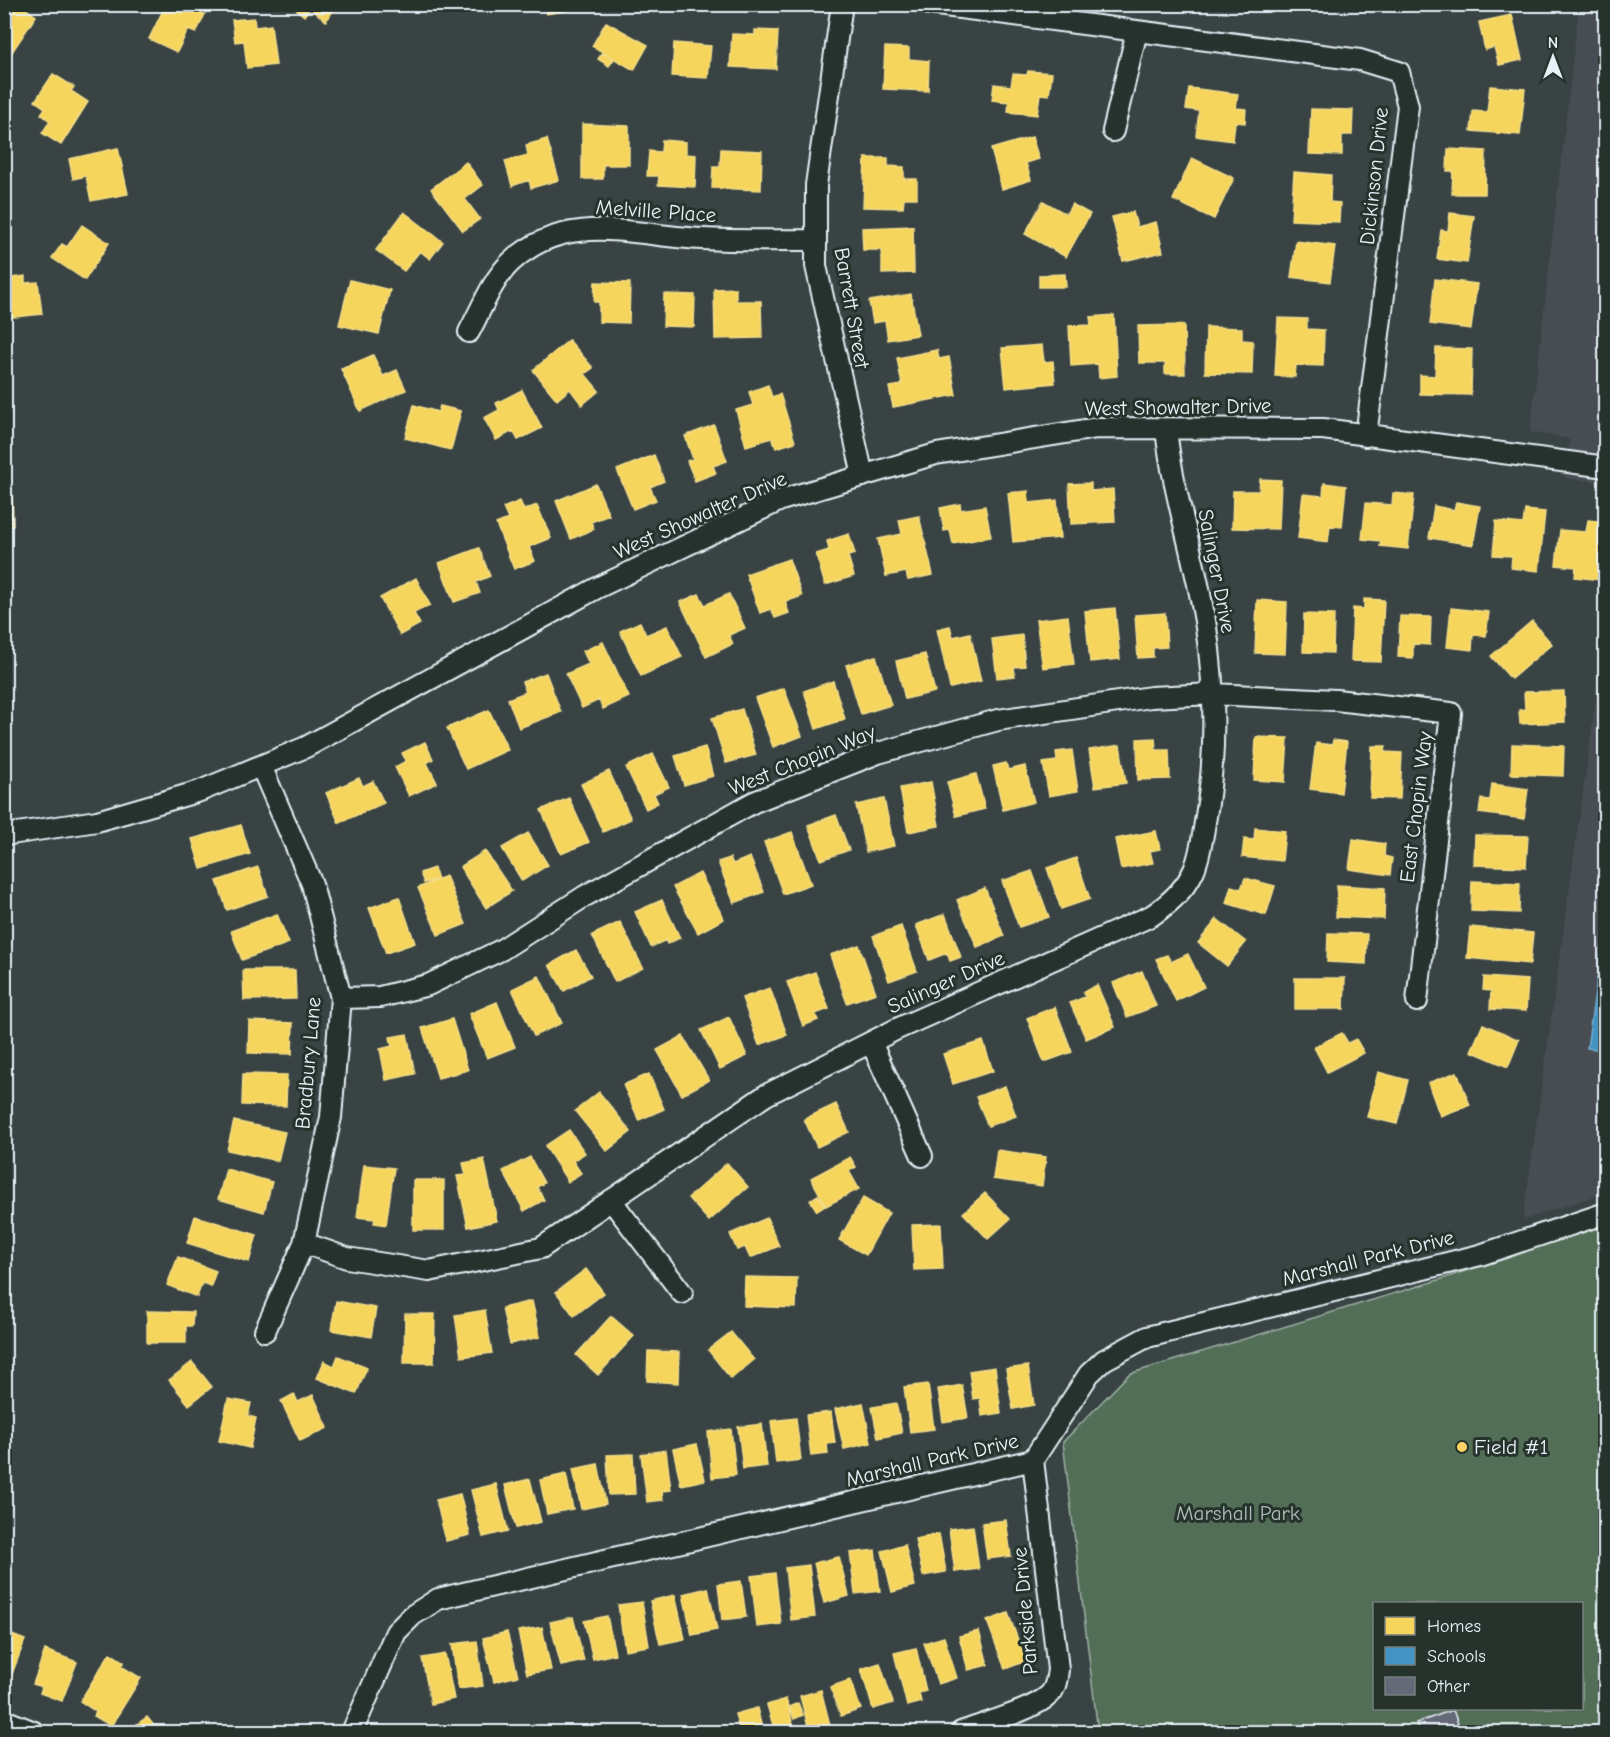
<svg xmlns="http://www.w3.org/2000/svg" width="1610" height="1737" font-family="'Comic Neue',sans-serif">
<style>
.built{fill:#464e52}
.green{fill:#536e56;stroke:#9eb0a7;stroke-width:1.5;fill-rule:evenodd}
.homes{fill:#f6d55c;stroke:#f2dd8b;stroke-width:1.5}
.schools{fill:#4393c3;stroke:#74afd3;stroke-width:1.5}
.building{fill:#656876;stroke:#e8f1f8;stroke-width:1.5}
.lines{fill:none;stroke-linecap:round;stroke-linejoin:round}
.street-casing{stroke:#e8f1f8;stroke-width:24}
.street{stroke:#26332d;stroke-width:20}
.poi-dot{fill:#ffd166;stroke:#26332d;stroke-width:2}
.labels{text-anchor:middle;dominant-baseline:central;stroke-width:6;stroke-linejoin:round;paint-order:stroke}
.street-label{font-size:21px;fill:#e8f1f8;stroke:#26332d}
.poi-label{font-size:21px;fill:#e8f1f8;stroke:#26332d;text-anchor:start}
.park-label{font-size:21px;fill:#acbdb7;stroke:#26332d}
</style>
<rect width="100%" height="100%" fill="#394343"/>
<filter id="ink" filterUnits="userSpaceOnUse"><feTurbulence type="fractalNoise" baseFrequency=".0167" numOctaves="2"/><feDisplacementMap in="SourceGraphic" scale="12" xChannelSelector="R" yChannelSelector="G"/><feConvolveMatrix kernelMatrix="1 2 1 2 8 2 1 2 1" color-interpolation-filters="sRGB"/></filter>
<g filter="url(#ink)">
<path class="built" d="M1579 5H1605V483L1565 478 1570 439 1530 432Z
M1605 634V1193L1523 1220Z"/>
<path class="green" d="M1605 1223V1732H1098L1063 1442 1129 1374 1442 1279ZM1374 1604H1582V1708H1374Z"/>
<path class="homes" d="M4 4H19L36 16 10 55 4 52Z
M290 4H338L326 21 310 8 304 16Z
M544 4H595V6L546 14Z
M185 5 205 14 196 33 188 30 177 52 149 39 165 6 181 13Z
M1512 15 1522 60 1499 65 1494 47 1485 50 1479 22Z
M254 18 255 27 271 25 276 65 247 68 244 41 235 42 232 20Z
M606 22 648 45 634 70 592 46Z
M755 30 778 31 776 69 730 67 732 34 755 35Z
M674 43 711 46 708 78 672 76Z
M885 47 909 48V59L929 61 928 91 883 89Z
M602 53 614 59 609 66 598 59Z
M1028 71 1052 73 1049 95 1040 94 1037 115 1008 112 1009 102 992 100 994 84 1011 86 1013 74 1027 75Z
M53 74 74 87 71 91 88 102 61 145 42 133 50 121 41 114 45 108 35 101Z
M1490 86 1525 89 1520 135 1471 131 1473 111 1487 112Z
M1189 88 1238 94 1236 108 1246 109 1245 123 1235 122 1233 141 1196 136 1199 111 1186 109Z
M1311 109 1353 110 1352 135H1342V155L1309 154Z
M582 124 629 126V165H603V179H582Z
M1032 137 1039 159 1026 163 1031 180 1002 189 991 149Z
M547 139 559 180 531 188 529 180 512 186 505 161 528 155 526 145Z
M662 140 686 142V154L696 155 695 187 658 185 659 176H647L649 151 661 152Z
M118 148 128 194 91 201 86 176 73 179 69 159Z
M721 149 762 151 761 190 712 188 713 167H720Z
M1448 149 1486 151 1485 194H1452L1453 171H1447Z
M865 158H888V166L904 167V179H917V198H904L903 208 863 207Z
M1192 158 1234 178 1214 219 1173 200Z
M466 162 483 185 465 199 480 219 463 231 431 189Z
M1294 172 1331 175 1330 202 1340 203 1339 222 1291 220Z
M1043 201 1066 214 1072 204 1090 214 1066 257 1025 234Z
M404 212 443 242 430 259 420 251 404 271 376 250Z
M1133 212 1137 227 1156 222 1163 252 1123 261 1112 217Z
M1450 213 1474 216 1467 263 1437 259 1441 230 1448 231Z
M82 225 109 243 85 280 52 258 62 244 67 247Z
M913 226 914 273 882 274V250H863L862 228Z
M1296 241 1335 246 1330 282 1291 277Z
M1065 274 1066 287H1039V275Z
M25 276V283L38 282 42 314 6 318 4 279Z
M1435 279 1477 284 1471 329 1430 324Z
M350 280 390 290 379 334 339 325Z
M595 282 630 283 629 323 599 322V302H594Z
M736 288V301H761L762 338 715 339 714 289Z
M664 294 695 295 694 327 663 326Z
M911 294 918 335 888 340 885 321 873 323 869 301Z
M1114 315 1117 376 1099 378 1098 364 1071 366 1069 326 1091 325 1090 317Z
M1278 318 1307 319V329L1324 330 1323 366 1296 365 1295 377 1275 376Z
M1184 325 1185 374H1165V363H1139L1138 326Z
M1206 327 1242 328V340L1253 341 1252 374 1205 373Z
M569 340 593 368 585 374 599 391 582 405 570 389 557 400 533 370Z
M1042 345 1044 362 1053 361 1055 383 1006 388 1002 348Z
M1436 348 1472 349 1471 395 1420 394V375L1435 376Z
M937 350 939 359 949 357 956 395 893 407 889 387 902 385 897 358Z
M373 355 383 376 397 370 406 390 360 411 341 369Z
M768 385 772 397 780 394 795 442 776 448 772 438 746 446 736 410 753 405 749 392Z
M522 390 542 428 518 440 513 431 496 440 484 418 499 410 496 403Z
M414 405 438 412 440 406 461 411 451 450 405 438Z
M714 425 727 461 713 466 716 473 695 481 687 461 693 459 685 436Z
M654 455 664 481 650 487 656 500 633 509 617 470Z
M1260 479 1281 480 1279 529 1232 528 1233 491H1259Z
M1091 483V491L1113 489 1115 522 1071 524 1069 484Z
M1324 483 1346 486 1342 527 1330 526 1328 542 1298 538 1303 494 1323 496Z
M596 484 609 515 591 522 594 529 571 539 556 501Z
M1028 491 1029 503 1057 500 1060 538 1013 542 1008 493Z
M1393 493 1414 495 1408 549 1380 546 1381 541 1362 539 1366 503 1392 505Z
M4 495H12L13 526H4Z
M520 501 524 510 537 505 551 538 529 547 535 561 514 569 496 524 508 519 503 508Z
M1456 502 1480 506 1473 545 1429 538 1434 506 1454 510Z
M960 504 961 510 985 506 991 537 953 544 950 530 944 531 940 508Z
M1525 510 1545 512 1539 571 1511 568 1512 556 1493 555 1496 521 1523 524Z
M919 516 933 575 908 580 906 572 886 576 878 539 902 534 899 520Z
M1588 520 1606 522 1602 580 1575 577 1576 567 1556 565 1560 530 1586 532Z
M849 534 855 554 848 556 854 576 825 585 816 554 829 550 827 541Z
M479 548 490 576 476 582 480 593 454 602 439 563Z
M789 559 802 596 785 602 789 613 775 618 771 609 760 613 746 574Z
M416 578 430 605 414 613 420 624 400 635 380 598Z
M699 594 705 605 729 594 745 628 729 635 733 644 706 657 680 602Z
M1364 599 1384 600 1381 662 1351 661 1353 608 1364 609Z
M1257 600 1287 602 1285 654 1255 653Z
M1115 608 1120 659 1090 662 1085 611Z
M1451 608 1489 612 1486 636 1473 635 1472 650 1447 647Z
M1165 613 1167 647 1153 648V657L1138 658 1135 615Z
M1304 614 1334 615 1333 653 1303 652Z
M1068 616 1074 664 1043 668 1036 620Z
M1400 616 1431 617 1430 645 1413 644V658L1398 657Z
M1532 621 1552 644 1511 679 1491 656Z
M640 622 646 635 667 626 682 657 641 676 620 631Z
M950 626 953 637 970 633 981 681 950 688 937 629Z
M1022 635 1025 666 1014 667 1015 676 997 678 992 639Z
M603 642 629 697 603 709 599 700 582 708 566 674 589 664 583 651Z
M925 654 935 692 905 699 896 661Z
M876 656 891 705 861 714 846 665Z
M546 673 561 712 519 728 508 699 526 692 522 682Z
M833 681 845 719 816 729 804 691Z
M784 688 802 736 773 747 755 698Z
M1564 691 1565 722 1520 724 1519 710 1525 709 1524 692Z
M742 709 756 755 726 763 712 718Z
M489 710 508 750 466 769 447 728Z
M1256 737 1288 738 1285 782 1254 780Z
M1155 738 1156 750H1169L1170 779 1138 780 1137 739Z
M1333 740 1347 742 1341 793 1310 789 1316 743 1332 745Z
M425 742 433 759 427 763 437 783 409 796 395 767 406 761 402 753Z
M1512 744 1564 746 1563 776 1511 774Z
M1120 745 1126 783 1095 787 1089 750Z
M1372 746H1386L1385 752 1402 753 1400 799 1370 798Z
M705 747 713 776 684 785 675 756Z
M1072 750 1078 791 1049 796 1043 763 1057 761 1056 752Z
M653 754 669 787 654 794 658 803 646 809 626 767Z
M1006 763 1008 770 1025 766 1034 802 1003 810 993 766Z
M609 771 631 819 603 832 581 784Z
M976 774 985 809 956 816 947 782Z
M359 778 363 786 373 781 384 803 339 823 326 793Z
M931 782 939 826 908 832 900 788Z
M1492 784 1528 789 1524 819 1479 813 1481 799 1490 800Z
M569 798 589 842 561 854 541 810Z
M884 799 894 846 866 852 856 805Z
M836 815 849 850 821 860 808 825Z
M241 825 250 854 201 869 192 839Z
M1255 828 1285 831 1282 861 1242 857 1244 839 1254 840Z
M1156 831 1160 849 1150 851 1153 863 1121 869 1115 839Z
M792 832 811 884 783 894 764 842Z
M528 833 548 865 522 881 502 848Z
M1475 835 1528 836 1526 867 1474 865Z
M1353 839 1385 844 1384 856 1392 858 1390 875 1349 869Z
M485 851 512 891 486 908 460 867Z
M750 857 764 892 734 903 718 862 730 858 733 864Z
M1076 858 1090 899 1061 909 1047 868Z
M258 867 268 896 227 910 217 881Z
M434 868 438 879 424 883 420 873Z
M1032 871 1049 917 1019 927 1002 881Z
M700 873 724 919 698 933 673 887Z
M446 876 466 924 438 935 418 888Z
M1245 878 1275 886 1266 915 1226 903 1231 886 1241 889Z
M1472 881 1520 883 1519 913 1471 911Z
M1337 885 1385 888 1384 919 1336 917Z
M985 888 1004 936 977 947 957 900Z
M399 897 415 943 386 953 369 908Z
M662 900 680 938 667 944 666 940 651 947 635 912Z
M277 914 289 943 242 960 231 931Z
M945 914 961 957 950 961 947 953 929 960 916 925Z
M1217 919 1246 942 1227 966 1198 943Z
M620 922 643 968 615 982 592 935Z
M901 926 917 971 889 981 873 936Z
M1470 927 1533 933 1530 964 1467 958Z
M1328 933 1367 934 1366 964 1327 962Z
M859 945 876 993 847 1003 830 955Z
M576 950 591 976 564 991 549 965Z
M1188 954 1204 987 1176 1001 1156 959 1167 955 1171 962Z
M243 970H295L296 999 244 1000Z
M1142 971 1156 1006 1127 1017 1113 983Z
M815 972 829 1009 815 1014 818 1020 803 1026 787 982Z
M539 976 562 1023 534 1036 512 989Z
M1484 977 1528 980 1526 1011 1490 1009 1491 991 1483 990Z
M1295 978H1345L1344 1009H1295Z
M1097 985 1115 1027 1086 1039 1070 1003 1085 997 1083 992Z
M770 988 787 1035 759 1045 742 998Z
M497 1002 515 1047 487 1058 469 1014Z
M1055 1007 1072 1052 1044 1062 1027 1018Z
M729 1017 747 1056 720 1069 701 1030Z
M452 1019 468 1070 438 1078 422 1028Z
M249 1021 293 1023 292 1054 248 1053Z
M1483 1024 1519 1040 1508 1067 1471 1051Z
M1342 1033 1348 1043 1356 1039 1364 1053 1327 1072 1314 1047Z
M407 1034 415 1074 386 1080 380 1049 392 1046 390 1037Z
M683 1036 709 1080 682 1095 657 1050Z
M983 1041 993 1071 953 1084 943 1054Z
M1378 1072 1408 1080 1397 1124 1367 1117Z
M1457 1072 1470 1105 1440 1116 1428 1083Z
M243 1074 287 1075 286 1106 242 1105Z
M649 1074 664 1109 639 1120 623 1085Z
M1005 1086 1016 1116 988 1126 976 1097Z
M599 1092 631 1132 607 1151 575 1111Z
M836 1104 849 1132 817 1147 804 1119Z
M234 1121 285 1132 278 1161 227 1150Z
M569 1130 585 1153 573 1161 581 1173 568 1182 545 1146Z
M997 1150 1046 1157 1042 1186 993 1179Z
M530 1157 544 1183 537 1187 544 1200 524 1211 503 1171Z
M850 1157 856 1167 849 1171 859 1189 826 1206 811 1178Z
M484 1159 497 1221 468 1227 457 1176 466 1175 463 1163Z
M727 1163 748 1187 709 1221 688 1198Z
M364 1165 394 1168 386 1225 374 1223 375 1219 357 1217Z
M226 1169 272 1182 264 1212 218 1199Z
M413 1180H444V1230H413Z
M985 1193 1010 1219 988 1239 963 1213Z
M818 1195 825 1206 817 1211 810 1200Z
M863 1198 889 1213 866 1255 839 1240Z
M195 1216 257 1235 249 1262 187 1243Z
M767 1218 779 1246 750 1258 745 1247 737 1250 730 1234Z
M941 1224 943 1269 914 1270 912 1225Z
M178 1257 216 1271 211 1286 202 1283 197 1297 167 1285Z
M586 1269 604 1293 574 1316 556 1292Z
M745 1277 797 1278 796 1308 744 1306Z
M336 1301 376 1308 371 1337 331 1330Z
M532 1301 540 1337 510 1344 502 1308Z
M485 1310 492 1353 461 1357 455 1315Z
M147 1311 193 1312 192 1326H186V1343H147Z
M405 1314H435L434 1363H404Z
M611 1316 634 1336 598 1375 576 1355Z
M731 1332 754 1360 731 1379 708 1350Z
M648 1351 679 1352 678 1383 647 1381Z
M338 1356 367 1368 356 1394 317 1378 324 1361 334 1366Z
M192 1362 212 1387 189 1405 169 1380Z
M1028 1366 1034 1405 1013 1409 1006 1369Z
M995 1367 1001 1413 982 1416 980 1398 973 1399 969 1371Z
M928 1384 934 1429 910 1432 904 1387Z
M962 1385 968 1418 943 1422 938 1389Z
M294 1394 298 1402 313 1395 328 1428 300 1441 281 1401Z
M228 1399 251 1403 248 1416 256 1418 250 1448 219 1441Z
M863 1403 871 1443 844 1449 835 1409Z
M896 1403 902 1433 878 1438 872 1407Z
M831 1412 835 1443 827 1444 828 1454 811 1456 806 1415Z
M796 1418 801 1460 776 1463 771 1421Z
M762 1424 767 1466 743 1469 738 1427Z
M731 1429 736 1475 712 1478 708 1432Z
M697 1444 705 1480 681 1485 673 1449Z
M666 1450 671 1490 662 1491 663 1500 647 1502 641 1454Z
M633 1454 635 1494 609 1495 607 1455Z
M598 1464 606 1504 581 1509 573 1469Z
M566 1474 573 1509 547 1514 540 1480Z
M530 1479 541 1522 516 1528 505 1485Z
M496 1484 508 1531 483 1537 471 1490Z
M460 1494 470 1535 446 1541 436 1500Z
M1006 1520 1011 1556 987 1559 982 1523Z
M973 1526 979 1569 955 1572 949 1529Z
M939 1534 946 1572 923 1576 915 1539Z
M905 1545 915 1586 892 1592 882 1551Z
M875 1550 880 1591 855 1594 850 1553Z
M839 1557 849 1596 824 1603 814 1563Z
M809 1565 815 1617 791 1620 785 1568Z
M775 1573 781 1624 757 1627 751 1576Z
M741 1581 746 1617 722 1620 718 1584Z
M708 1588 717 1630 692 1635 683 1594Z
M675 1595 685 1639 660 1644 650 1601Z
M642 1602 649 1646 625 1650 618 1605Z
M1008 1613 1026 1661 1005 1669 987 1621Z
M607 1616 615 1654 593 1659 584 1621Z
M573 1617 584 1661 561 1666 550 1622Z
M542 1627 551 1670 527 1674 518 1631Z
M979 1631 988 1665 968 1670 959 1636Z
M4 1632 25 1640 10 1679 4 1677Z
M507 1632 518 1676 494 1682 483 1638Z
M944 1637 957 1678 938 1684 924 1643Z
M477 1641 483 1686 458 1689 452 1644Z
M916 1648 926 1691 919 1693 921 1702 907 1706 894 1653Z
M45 1650 77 1662 62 1701 40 1693 42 1687 33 1684Z
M110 1653 124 1662 121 1666 141 1678 111 1726 94 1716 96 1712 80 1701Z
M445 1654 454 1699 431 1704 422 1658Z
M880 1663 893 1703 873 1709 861 1669Z
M850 1680 861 1709 841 1716 830 1687Z
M821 1690 830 1725 809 1730 800 1696Z
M786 1699 795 1732H775L767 1705Z
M798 1703 803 1715 794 1719 789 1707Z
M757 1708 763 1732H740L735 1714Z
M147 1717 159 1732H126Z
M724 1726 726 1732H704Z"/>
<path class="schools" d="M1606 835V861L1602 860Z
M1605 924H1606V1050L1587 1048Z"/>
<path class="building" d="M1453 1710 1461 1732H1419L1416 1723Z"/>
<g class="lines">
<defs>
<path id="street" d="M842 4 816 185V266L863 476
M929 4 1360 60 1399 72 1408 106 1366 436
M1113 131 1137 31
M469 332C481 310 492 280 511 262 567 210 635 236 702 239 740 241 778 240 816 240
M261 766 312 884 341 998 331 1117 304 1243 265 1331
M4 835 97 821 200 791 306 747 597 588 781 500 936 454 1097 428 1323 429 1606 467
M341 998 380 997 428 985 501 950 585 896 754 802 878 753 998 720 1151 697 1213 694 1336 700 1451 713 1417 1001
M871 1042 922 1156
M611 1200 682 1293
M304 1243 347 1258 429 1271 541 1248 766 1095 897 1029 1151 916C1169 904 1185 890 1194 870 1201 853 1203 834 1206 816 1218 744 1215 666 1200 594 1189 539 1172 485 1166 429
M4 1720 34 1732
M352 1732 396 1632 413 1615 438 1599 1033 1460 1089 1374 1104 1360 1147 1337 1480 1255 1606 1213
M961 1732C982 1724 1034 1710 1049 1695 1056 1689 1057 1678 1058 1669L1033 1460"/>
</defs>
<use href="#street" class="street-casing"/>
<use href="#street" class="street"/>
</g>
</g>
<circle class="poi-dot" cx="1462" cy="1447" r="6"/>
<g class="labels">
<g class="street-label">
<text transform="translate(1374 176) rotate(-84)">Dickinson Drive</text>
<text transform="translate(656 211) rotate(4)">Melville Place</text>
<text transform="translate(852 308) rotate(80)">Barrett Street</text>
<text transform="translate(1178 407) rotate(-1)">West Showalter Drive</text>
<text transform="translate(700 515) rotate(-24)">West Showalter Drive</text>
<text transform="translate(1217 571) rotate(79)">Salinger Drive</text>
<text transform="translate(802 760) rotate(-22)">West Chopin Way</text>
<text transform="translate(1416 807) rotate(-83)">East Chopin Way</text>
<text transform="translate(946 982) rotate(-24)">Salinger Drive</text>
<text transform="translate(308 1063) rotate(-85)">Bradbury Lane</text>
<text transform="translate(1368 1258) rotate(-14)">Marshall Park Drive</text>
<text transform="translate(932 1460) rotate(-13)">Marshall Park Drive</text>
<text transform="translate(1025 1611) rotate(-95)">Parkside Drive</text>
</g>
<g class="poi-label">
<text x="1474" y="1447">Field #1</text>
</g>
<g class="park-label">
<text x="1238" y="1513">Marshall Park</text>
</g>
</g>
<rect width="1610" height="1737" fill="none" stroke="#26332d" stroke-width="24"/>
<rect x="12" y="12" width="1586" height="1713" fill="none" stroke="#e8f1f8" stroke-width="2" filter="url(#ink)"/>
<rect x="1373" y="1602" width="210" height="108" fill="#26332d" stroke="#747f7e" stroke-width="1.5"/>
<rect x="1385" y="1617" width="30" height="18" fill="#f6d55c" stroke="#747f7e" stroke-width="1.5"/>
<text x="1427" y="1632" font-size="18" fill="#e8f1f8">Homes</text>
<rect x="1385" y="1647" width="30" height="18" fill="#4393c3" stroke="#747f7e" stroke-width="1.5"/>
<text x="1427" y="1662" font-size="18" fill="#e8f1f8">Schools</text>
<rect x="1385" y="1677" width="30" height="18" fill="#656876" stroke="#747f7e" stroke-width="1.5"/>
<text x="1427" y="1692" font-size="18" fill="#e8f1f8">Other</text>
<g transform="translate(1553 57)" stroke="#26332d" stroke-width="4.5" paint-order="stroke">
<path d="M0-4.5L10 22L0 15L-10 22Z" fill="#e8f1f8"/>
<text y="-9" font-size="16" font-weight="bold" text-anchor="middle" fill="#e8f1f8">N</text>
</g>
</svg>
